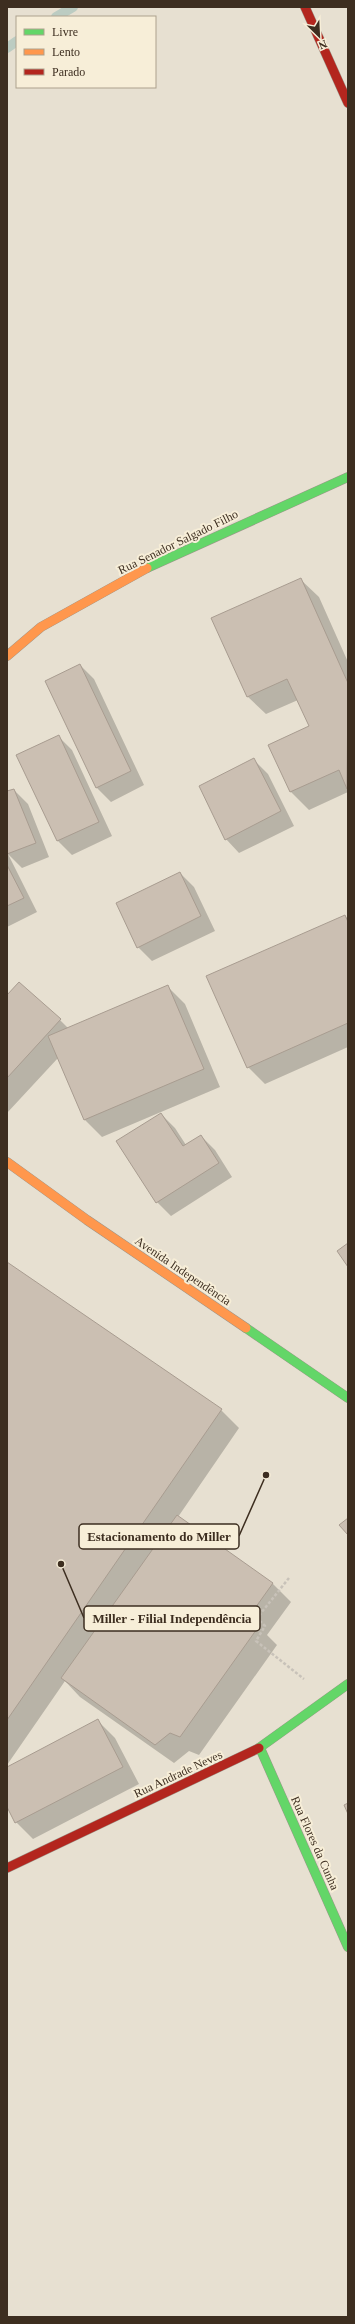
<svg xmlns="http://www.w3.org/2000/svg" width="355" height="2324" font-family="Georgia,serif">
<style>
.shadow{fill:#0003}
.lines{fill:none;stroke-linecap:round;stroke-linejoin:round}
.stream{stroke:#bcccc2;stroke-width:10}
.building{fill:#cbbfb2;stroke:#a89c90}
.fast-casing{stroke:#9c958a;stroke-width:10}
.slow-casing{stroke:#9c958a;stroke-width:10}
.jam-casing{stroke:#9c958a;stroke-width:10}
.path{stroke:#c8c2b9;stroke-width:2.5;stroke-dasharray:3 2;stroke-linecap:butt}
.fast{stroke:#63d668;stroke-width:9}
.slow{stroke:#ff974d;stroke-width:9}
.jam{stroke:#b3261e;stroke-width:9}
.labels{text-anchor:middle;dominant-baseline:central;stroke-width:4;stroke-linejoin:round;paint-order:stroke}
.street-label{font-size:12px;fill:#3d2e20;stroke:#f7eed8}
.leader{fill:none;stroke:#3d2e20;stroke-width:1.5}
.callout-dot{fill:#3d2e20;stroke:#f7eed8;stroke-width:1.5}
.callout{fill:#f7eed8;stroke:#3d2e20;stroke-width:1.5}
.callout-label{font-size:13px;text-anchor:middle;font-weight:bold;fill:#3d2e20}
</style>
<rect width="100%" height="100%" fill="#e7e0d1"/>
<path class="shadow" d="M300 579 319 597 348 662V792L309 810 291 792 269 745 310 727 298 700 266 714 247 696Z
M80 665 94 679 144 785 111 802 97 788Z
M58 736 72 750 112 836 72 855 58 841 18 755Z
M254 760 268 774 294 826 239 853 226 839Z
M14 790 28 804 49 857 22 868 8 854 37 912 7 927V792Z
M180 873 194 887 215 931 152 961 138 947Z
M345 916 348 919V1047L265 1084 248 1067Z
M168 987 185 1004 220 1087 102 1137 85 1120 58 1058 7 1113V997L60 1020 69 1029Z
M161 1114 175 1128 186 1145 201 1136 215 1150 232 1177 171 1216 157 1202Z
M7 1263 221 1410 239 1428 178 1517 273 1584 291 1602 267 1635 277 1645 199 1755 189 1751 174 1763 80 1697 65 1681 7 1765Z
M98 1721 115 1738 139 1784 33 1839 16 1822 7 1805V1768Z"/>
<g class="lines">
<path class="stream" d="M56 17 73 7
M7 48 17 41"/>
</g>
<path class="building" d="M301 578 348 683 347 789 339 770 290 792 268 745 309 726 287 679 247 697 211 618Z
M80 664 131 771 96 788 45 681Z
M59 735 99 822 57 841 16 755Z
M254 758 281 811 225 840 199 786Z
M14 789 36 843 7 854V791Z
M7 865 24 898 7 906Z
M180 872 201 916 137 948 116 903Z
M345 915 348 922V1023L247 1068 206 976Z
M19 982 61 1019 7 1078V995Z
M168 985 204 1069 84 1120 48 1036Z
M161 1113 183 1146 201 1135 219 1163 156 1203 116 1141Z
M348 1243V1267L337 1251Z
M7 1262 222 1409 7 1720Z
M177 1515 273 1583 248 1618 259 1626 180 1737 170 1733 155 1745 61 1678Z
M348 1518V1535L339 1525Z
M98 1719 123 1767 15 1823 7 1807V1767Z
M348 1803V1814L344 1805Z"/>
<g class="lines">
<defs>
<path id="fast" d="M147 568 348 477
M246 1328 348 1398
M259 1748 348 1684
M260 1748 348 1947"/>
<path id="slow" d="M7 656 41 627 147 568
M7 1162 87 1220 246 1328"/>
<path id="jam" d="M305 7 348 103
M7 1868 259 1748"/>
</defs>
<use href="#fast" class="fast-casing"/>
<use href="#slow" class="slow-casing"/>
<use href="#jam" class="jam-casing"/>
<path class="path" d="M289 1578 257 1618 265 1626 256 1641 304 1679"/>
<use href="#fast" class="fast"/>
<use href="#slow" class="slow"/>
<use href="#jam" class="jam"/>
</g>
<g class="labels">
<g class="street-label">
<text transform="translate(178 542) rotate(-26)">Rua Senador Salgado Filho</text>
<text transform="translate(183 1271) rotate(34)">Avenida Independência</text>
<text transform="translate(178 1774) rotate(-25)">Rua Andrade Neves</text>
<text transform="translate(315 1843) rotate(66)">Rua Flores da Cunha</text>
</g>
</g>
<path class="leader" d="M266 1475L239 1536M61 1564L84 1618"/>
<g class="callout-dot">
<circle cx="266" cy="1475" r="4"/>
<circle cx="61" cy="1564" r="4"/>
</g>
<g class="callout">
<rect x="79" y="1524" width="160" height="25" rx="4"/>
<rect x="84" y="1606" width="176" height="25" rx="4"/>
</g>
<g class="callout-label">
<text x="159" y="1541">Estacionamento do Miller</text>
<text x="172" y="1623">Miller - Filial Independência</text>
</g>
<rect width="355" height="2324" fill="none" stroke="#3d2e20" stroke-width="16"/>
<rect x="16" y="16" width="140" height="72" fill="#f7eed8" stroke="#ada18e"/>
<rect x="24" y="29" width="20" height="6" fill="#63d668" stroke="#ada18e"/>
<text x="52" y="36" font-size="12" fill="#3d2e20">Livre</text>
<rect x="24" y="49" width="20" height="6" fill="#ff974d" stroke="#ada18e"/>
<text x="52" y="56" font-size="12" fill="#3d2e20">Lento</text>
<rect x="24" y="69" width="20" height="6" fill="#b3261e" stroke="#ada18e"/>
<text x="52" y="76" font-size="12" fill="#3d2e20">Parado</text>
<g transform="translate(319 36) rotate(156)" stroke="#f7eed8" stroke-width="3" paint-order="stroke">
<path d="M0-3L7 15L0 10L-7 15Z" fill="#3d2e20"/>
<text y="-6" font-size="11" font-weight="bold" text-anchor="middle" fill="#3d2e20">N</text>
</g>
</svg>
